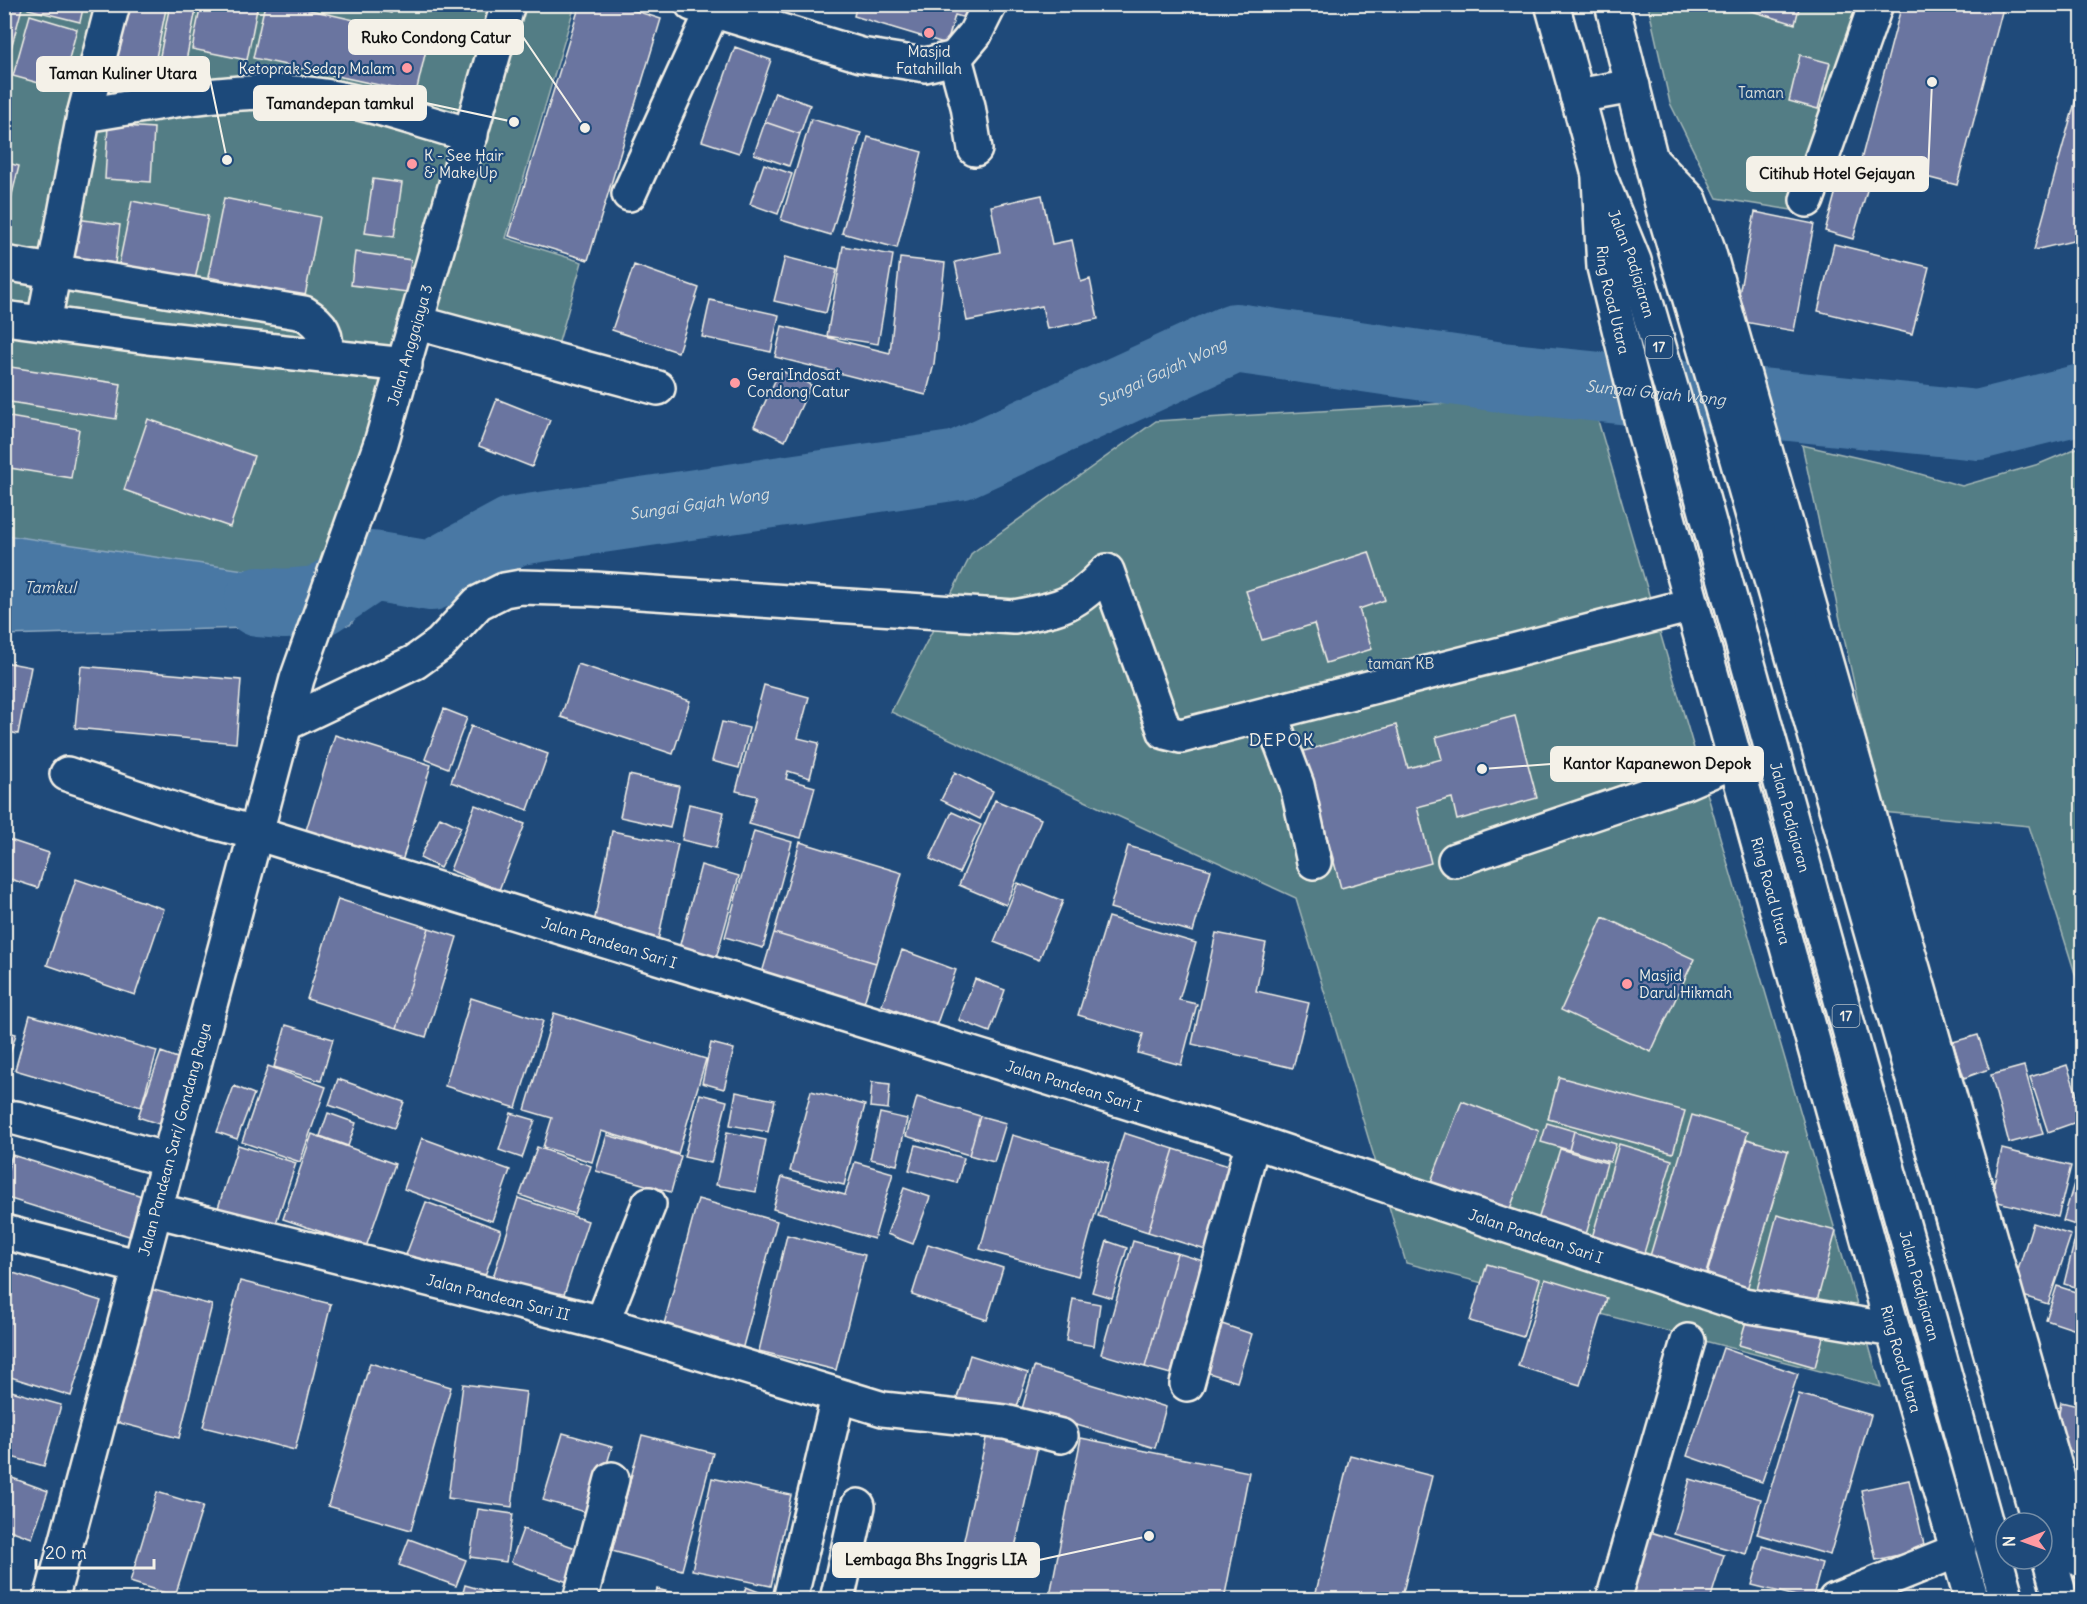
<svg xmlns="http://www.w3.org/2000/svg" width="2087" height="1604" font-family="Delius,sans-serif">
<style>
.green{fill:#537d85;stroke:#a4b7b6;stroke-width:1.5}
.water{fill:#4878a4;stroke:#8da8bf;stroke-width:1.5}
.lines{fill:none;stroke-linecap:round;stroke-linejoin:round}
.river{stroke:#4878a4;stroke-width:70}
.building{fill:#6a75a0;stroke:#f4f1e8;stroke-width:1.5}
.minor-casing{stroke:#f4f1e8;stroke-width:38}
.major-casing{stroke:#f4f1e8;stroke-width:38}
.highway-casing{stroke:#f4f1e8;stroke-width:38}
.minor{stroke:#1f4a7a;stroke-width:33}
.major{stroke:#1f4a7a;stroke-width:33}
.highway{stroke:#1f4a7a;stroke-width:33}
.poi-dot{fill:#ff9aa2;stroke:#1f4a7a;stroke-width:2}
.labels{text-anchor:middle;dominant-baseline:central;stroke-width:4.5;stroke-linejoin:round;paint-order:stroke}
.shield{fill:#1f4a7a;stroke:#b4bfc7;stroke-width:1.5}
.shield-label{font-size:14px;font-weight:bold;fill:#f4f1e8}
.poi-label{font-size:15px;fill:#f4f1e8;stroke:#1f4a7a;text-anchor:start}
.park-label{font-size:15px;fill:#dce0d9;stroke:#1f4a7a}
.street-label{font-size:15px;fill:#f4f1e8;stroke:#1f4a7a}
.water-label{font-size:16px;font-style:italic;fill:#dadfde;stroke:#1f4a7a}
.quarter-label{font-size:18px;letter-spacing:1.5px;fill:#f4f1e8;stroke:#1f4a7a}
.leader{fill:none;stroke:#f4f1e8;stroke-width:2}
.callout-dot{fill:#f4f1e8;stroke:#1f4a7a;stroke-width:2}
.callout{fill:#f4f1e8;stroke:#f4f1e8;stroke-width:2}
.callout-label{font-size:16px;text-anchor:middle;font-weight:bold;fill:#111}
</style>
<rect width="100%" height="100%" fill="#1f4a7a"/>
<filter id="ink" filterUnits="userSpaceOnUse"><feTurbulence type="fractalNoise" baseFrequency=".0167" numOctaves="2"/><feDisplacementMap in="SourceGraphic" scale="12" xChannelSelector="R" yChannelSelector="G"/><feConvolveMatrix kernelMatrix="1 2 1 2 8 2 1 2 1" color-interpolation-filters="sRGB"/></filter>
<g filter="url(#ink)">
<path class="green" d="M5 5H494L396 351 5 315Z
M519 5H575L506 238 582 262 550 373 427 339Z
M1648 5H1876L1816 214 1717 198 1670 103Z
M5 321 396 372 320 601 5 549Z
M1533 398 1594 407 1881 1387 1406 1263 1296 898 891 712 972 553 1156 421Z
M1802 445 1885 464 1962 486 2039 464 2082 446V996L2029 826 1882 812Z"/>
<path class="water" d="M5 535 375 589 350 625 5 635Z"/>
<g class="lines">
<path class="river" id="s1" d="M259 602 284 604 320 601 372 566 431 576 514 531 959 465 1235 338 1501 377 1978 425 2082 399"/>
</g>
<path class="building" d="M4 4H23L9 56 4 55Z
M29 4H84L80 22 28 9Z
M122 4H167L148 97 105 88Z
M170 4H197L185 66 159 61Z
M201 4H258L247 60 192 49Z
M265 4H284L429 37 416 93 253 58Z
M358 4H393L391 13Z
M580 4H614L661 19 588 260 509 236Z
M857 4H981L976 21 955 15 947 44 854 16Z
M1746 4H1800L1795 24 1745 9Z
M1902 4H2004L1957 185 1861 160Z
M30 15 77 29 61 89 13 76Z
M735 47 771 60 739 153 702 141Z
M1800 55 1830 63 1818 109 1789 101Z
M4 58 8 59 4 76Z
M2082 77V239L2034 250Z
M775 92 810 105 800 134 765 122Z
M811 119 861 133 831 235 781 220Z
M765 122 800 134 789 166 754 154Z
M108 125 154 128 151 182 105 179Z
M868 137 922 152 897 248 842 233Z
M1845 158 1874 166 1853 239 1825 231Z
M4 162 19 166 4 227Z
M764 164 792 174 778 214 750 204Z
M373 179 402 183 394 237 365 233Z
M1042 195 1052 244 1072 240 1081 282 1090 279 1098 319 1047 329 1042 306 967 321 955 262 1000 252 991 206Z
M224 198 320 217 305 296 208 277Z
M132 201 208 216 195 280 119 264Z
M1755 212 1814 224 1794 331 1734 320Z
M69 218 120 225 115 263 64 256Z
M1834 244 1929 267 1912 334 1818 311Z
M843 246 893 255 878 344 827 336Z
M355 252 411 260 407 292 351 285Z
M785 257 837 270 826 313 774 301Z
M900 258 945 263 934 364 926 395 775 357 782 326 890 353Z
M634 265 699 288 678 352 612 330Z
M710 300 779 315 771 352 702 337Z
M4 366 121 384 116 419 4 401Z
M780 370 811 385 785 441 754 426Z
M497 399 550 420 532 467 479 446Z
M4 416 79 429 71 478 4 467Z
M148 419 254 456 230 527 124 490Z
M1369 552 1385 600 1359 609 1372 649 1326 663 1314 624 1262 640 1246 591Z
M4 662 31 667 18 734 4 731Z
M578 664 690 701 673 754 561 717Z
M81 666 241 680 236 743 75 728Z
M764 685 809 697 798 738 819 743 810 778 788 771 786 779 815 787 801 838 749 824 757 796 736 791Z
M444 709 467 718 448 768 425 759Z
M1515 716 1537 798 1457 820 1452 798 1417 807 1431 863 1341 888 1304 751 1396 725 1408 768 1442 759 1436 737Z
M722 722 749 728 739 768 712 761Z
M471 726 548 754 528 810 451 782Z
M335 735 431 765 400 868 304 837Z
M955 772 993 791 980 819 941 800Z
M629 775 679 786 670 828 620 817Z
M995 800 1041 819 1006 905 959 885Z
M689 804 724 812 716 848 682 840Z
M475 805 525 824 499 890 450 870Z
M952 812 981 825 959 873 930 859Z
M440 817 461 827 440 868 420 858Z
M612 831 678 844 658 941 593 928Z
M754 831 792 842 763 948 725 937Z
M4 838 49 853 38 888 4 877Z
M800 842 902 873 876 963 774 933Z
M1128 846 1211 870 1193 932 1110 908Z
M701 865 739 876 715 962 678 952Z
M76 879 164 909 135 995 47 965Z
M1018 883 1063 901 1039 960 994 942Z
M338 899 429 928 397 1028 307 999Z
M1108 917 1196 943 1179 1000 1197 1004 1181 1065 1138 1053 1143 1034 1078 1015Z
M1603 917 1694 959 1651 1052 1561 1010Z
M429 928 457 937 426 1037 397 1028Z
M774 933 876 963 863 1006 761 976Z
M1216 933 1266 943 1256 991 1309 1003 1293 1068 1192 1044Z
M902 950 956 970 936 1026 882 1005Z
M975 979 1005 990 990 1032 959 1020Z
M471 998 543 1021 516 1108 445 1086Z
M554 1013 706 1059 678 1154 601 1131 592 1162 543 1147 552 1118 525 1110Z
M30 1015 157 1051 141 1107 15 1070Z
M286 1025 333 1039 321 1081 274 1067Z
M4 1031 16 1034 4 1074Z
M1978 1035 1989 1069 1964 1078 1953 1042Z
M711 1043 734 1049 724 1089 702 1083Z
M161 1052 188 1062 171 1128 138 1117Z
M2067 1065 2082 1110V1120L2048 1132 2030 1077Z
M268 1066 326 1087 300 1162 242 1142Z
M2024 1066 2043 1134 2009 1143 1991 1075Z
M1559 1077 1685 1111 1673 1153 1548 1119Z
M338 1079 404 1102 394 1128 329 1105Z
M872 1082 890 1084 888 1109 870 1107Z
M234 1086 254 1094 237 1139 217 1132Z
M811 1091 865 1105 844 1185 790 1171Z
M736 1092 775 1100 768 1132 730 1125Z
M700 1094 727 1101 711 1163 684 1157Z
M917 1097 980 1116 969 1155 906 1136Z
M1462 1101 1539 1131 1505 1222 1427 1192Z
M328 1113 356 1123 348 1146 320 1136Z
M511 1113 535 1120 522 1158 499 1150Z
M880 1113 907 1119 897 1165 870 1159Z
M1692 1115 1748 1132 1706 1273 1650 1256Z
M980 1116 1006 1123 994 1162 969 1155Z
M1547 1123 1574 1131 1569 1150 1541 1142Z
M1574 1131 1616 1144 1610 1162 1569 1150Z
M727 1132 766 1140 756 1192 716 1185Z
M1124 1133 1174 1149 1148 1232 1098 1216Z
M312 1134 395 1164 366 1247 283 1219Z
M607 1135 681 1156 671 1192 596 1171Z
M1012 1135 1109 1163 1078 1276 980 1249Z
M422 1138 510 1170 492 1221 404 1189Z
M1747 1139 1788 1151 1746 1293 1705 1281Z
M1619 1144 1672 1160 1641 1263 1589 1248Z
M238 1145 296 1163 274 1229 217 1211Z
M916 1145 964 1158 957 1183 909 1170Z
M537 1147 591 1166 574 1214 520 1195Z
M1174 1149 1235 1168 1209 1251 1148 1232Z
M1560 1149 1607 1163 1582 1248 1534 1233Z
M2002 1149 2071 1166 2058 1217 1990 1200Z
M12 1155 142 1196 129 1236 4 1197V1181Z
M2082 1156V1227L2063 1221Z
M855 1162 893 1173 874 1239 773 1209 782 1177 845 1195Z
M904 1188 930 1197 913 1244 887 1234Z
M518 1198 588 1221 559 1310 490 1287Z
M698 1199 777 1221 739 1361 660 1339Z
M426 1202 501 1230 482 1284 406 1255Z
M1777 1215 1836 1231 1814 1312 1755 1297Z
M2033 1223 2071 1235 2048 1304 2011 1292Z
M787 1235 865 1255 836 1370 759 1351Z
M2075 1239 2082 1241V1289L2064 1284Z
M1107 1241 1127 1248 1112 1298 1092 1292Z
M1133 1241 1177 1253 1145 1367 1101 1354Z
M928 1244 1003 1268 987 1320 912 1295Z
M1177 1253 1203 1261 1171 1374 1145 1367Z
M1487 1264 1540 1279 1523 1337 1470 1321Z
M4 1270 101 1301 71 1396 4 1375Z
M1545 1279 1607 1298 1580 1385 1518 1366Z
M240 1281 331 1304 295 1450 203 1427Z
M2057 1286 2082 1294V1332L2046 1320Z
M146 1288 212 1305 179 1438 112 1421Z
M1073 1299 1100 1304 1094 1346 1066 1341Z
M1750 1308 1825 1330 1815 1367 1739 1345Z
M1222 1324 1252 1334 1237 1382 1206 1372Z
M1723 1348 1798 1374 1762 1482 1687 1456Z
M970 1355 1028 1373 1014 1416 957 1398Z
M370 1363 451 1387 411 1530 328 1506Z
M1034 1367 1166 1407 1155 1448 1022 1409Z
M463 1384 526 1392 512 1507 448 1498Z
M4 1389 61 1405 44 1466 4 1455Z
M1799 1394 1871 1415 1830 1555 1757 1534Z
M2061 1402 2082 1407V1454L2053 1448Z
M563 1433 612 1447 592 1514 543 1500Z
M987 1434 1038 1445 1012 1561 962 1549Z
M642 1435 713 1453 682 1570 612 1551Z
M1081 1438 1249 1472 1224 1600H1049Z
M1350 1455 1432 1476 1401 1600H1314Z
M4 1475 48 1491 32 1538 4 1528Z
M712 1478 791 1495 771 1586 692 1570Z
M1690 1479 1761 1499 1746 1554 1674 1534Z
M1909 1480 1925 1549 1876 1560 1861 1490Z
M157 1492 203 1506 175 1596 130 1582Z
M478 1509 513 1514 506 1562 470 1557Z
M523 1529 584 1551 573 1584 511 1562Z
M1647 1531 1724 1555 1710 1600H1625Z
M409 1539 466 1560 456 1586 399 1565Z
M1763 1546 1822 1563 1812 1600 1752 1585Z
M465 1585 518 1600H461Z
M746 1587 780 1600H742Z
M657 1589 701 1600H654Z"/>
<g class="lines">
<defs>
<g id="minor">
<path d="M692 4 861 55 925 65 955 58"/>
<path d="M955 58 968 106 975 149"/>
<path d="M955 58 975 34 990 4"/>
<path d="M84 115C154 104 226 88 298 93 356 97 415 120 471 135"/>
<path d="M1653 162 1690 200 1707 246 2082 1561"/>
<path id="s2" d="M1599 179 1604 267 1644 431 1893 1330 1972 1600"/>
<path d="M629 194 713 10"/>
<path d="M1807 200 1876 4"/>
<path d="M4 263 304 313C322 324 328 333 325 355"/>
<path d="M4 318 148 337 405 365"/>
<path d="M44 322 84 115 113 4"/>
<path d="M418 323 658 388"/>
<path d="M1270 714 1297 785 1314 862"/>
<path d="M285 724 415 662 440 644 478 603 504 590 521 587 594 589 1014 617C1060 608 1074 607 1107 571L1165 732 1181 736 1692 605"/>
<path id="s3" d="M67 774 202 819 256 833 1253 1141 1744 1305 1893 1330"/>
<path d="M1455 860 1683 783 1734 761"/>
<path d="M16 1118 168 1160"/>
<path id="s4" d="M155 1210 602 1323 883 1409 1005 1422 1061 1436"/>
<path d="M4 1232 140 1267"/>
<path d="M602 1323 649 1204"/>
<path d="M1187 1384 1253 1141"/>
<path d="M580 1600 612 1479"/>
<path d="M790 1600 838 1397"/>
<path d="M837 1600 858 1506"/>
<path d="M1613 1600 1688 1341"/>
<path d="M1835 1600 1959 1550"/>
</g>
<g id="major">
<path id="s5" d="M51 1600 297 679 381 443 508 4"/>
</g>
<g id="highway">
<path id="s6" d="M1552 4 1599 175 1634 261 1684 432 2007 1600"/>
<path d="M1612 4 1663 208 1728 428 2039 1523"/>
<path d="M1577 96 1633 86"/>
<path d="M2042 1533 2061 1600"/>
</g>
</defs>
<use href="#minor" class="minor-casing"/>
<use href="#major" class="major-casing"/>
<use href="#highway" class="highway-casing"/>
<use href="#minor" class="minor"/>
<use href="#major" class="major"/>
<use href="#highway" class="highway"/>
</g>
</g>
<g class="poi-dot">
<circle cx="929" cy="33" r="6"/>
<circle cx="407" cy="68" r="6"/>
<circle cx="412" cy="164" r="6"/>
<circle cx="735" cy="383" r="6"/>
<circle cx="1627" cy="984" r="6"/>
</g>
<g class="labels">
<g class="shield">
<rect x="1645.5" y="336" width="27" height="22" rx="4.5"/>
<rect x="1832.5" y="1005" width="27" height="22" rx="4.5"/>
</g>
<g class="shield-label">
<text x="1659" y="347">17</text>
<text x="1846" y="1016">17</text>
</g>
<g class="poi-label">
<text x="929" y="51" text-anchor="middle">Masjid<tspan x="929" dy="17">Fatahillah</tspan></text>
<text x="395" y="68" text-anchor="end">Ketoprak Sedap Malam</text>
<text x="424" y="155">K - See Hair<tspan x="424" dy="17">&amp; Make Up</tspan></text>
<text x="747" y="374">Gerai Indosat<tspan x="747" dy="17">Condong Catur</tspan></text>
<text x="1639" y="975">Masjid<tspan x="1639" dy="17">Darul Hikmah</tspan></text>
</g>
<g class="park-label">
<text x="1761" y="92">Taman</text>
<text x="1401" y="663">taman KB</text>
</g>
<g class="street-label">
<text stroke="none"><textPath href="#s6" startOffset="272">Jalan Padjajaran</textPath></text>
<text stroke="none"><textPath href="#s2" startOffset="122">Ring Road Utara</textPath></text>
<text stroke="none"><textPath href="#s5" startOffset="1306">Jalan Anggajaya 3</textPath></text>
<text stroke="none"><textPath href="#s6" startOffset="848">Jalan Padjajaran</textPath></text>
<text stroke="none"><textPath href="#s2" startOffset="734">Ring Road Utara</textPath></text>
<text stroke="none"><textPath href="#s3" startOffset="568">Jalan Pandean Sari I</textPath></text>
<text stroke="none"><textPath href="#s3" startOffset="1054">Jalan Pandean Sari I</textPath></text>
<text stroke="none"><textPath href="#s5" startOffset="477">Jalan Pandean Sari/ Gondang Raya</textPath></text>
<text stroke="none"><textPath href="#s3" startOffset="1540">Jalan Pandean Sari I</textPath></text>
<text stroke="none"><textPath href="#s6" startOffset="1334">Jalan Padjajaran</textPath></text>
<text stroke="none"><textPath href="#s4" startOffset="354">Jalan Pandean Sari II</textPath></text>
<text stroke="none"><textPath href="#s2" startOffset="1220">Ring Road Utara</textPath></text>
</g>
<g class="water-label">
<text stroke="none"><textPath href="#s1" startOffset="951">Sungai Gajah Wong</textPath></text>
<text stroke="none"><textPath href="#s1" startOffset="1456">Sungai Gajah Wong</textPath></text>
<text stroke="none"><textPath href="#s1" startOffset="465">Sungai Gajah Wong</textPath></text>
<text x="50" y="587">Tamkul</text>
</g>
<g class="quarter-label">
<text x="1282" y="739">DEPOK</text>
</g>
</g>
<path class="leader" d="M585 128L523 37M227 160L209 74M514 122L426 103M1932 82L1928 174M1482 769L1551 764M1149 1536L1039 1560"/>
<g class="callout-dot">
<circle cx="585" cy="128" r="6"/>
<circle cx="227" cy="160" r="6"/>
<circle cx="514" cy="122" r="6"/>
<circle cx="1932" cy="82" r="6"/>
<circle cx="1482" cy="769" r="6"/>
<circle cx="1149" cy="1536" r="6"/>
</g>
<g class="callout">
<rect x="349" y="20" width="174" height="34" rx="6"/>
<rect x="37" y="57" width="172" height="34" rx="6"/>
<rect x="254" y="86" width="172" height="34" rx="6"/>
<rect x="1747" y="157" width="181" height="34" rx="6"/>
<rect x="1551" y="747" width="212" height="34" rx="6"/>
<rect x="833" y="1543" width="206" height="34" rx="6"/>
</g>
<g class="callout-label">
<text x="436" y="43">Ruko Condong Catur</text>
<text x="123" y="79">Taman Kuliner Utara</text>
<text x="340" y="109">Tamandepan tamkul</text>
<text x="1837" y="179">Citihub Hotel Gejayan</text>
<text x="1657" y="769">Kantor Kapanewon Depok</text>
<text x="936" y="1565">Lembaga Bhs Inggris LIA</text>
</g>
<rect width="2087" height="1604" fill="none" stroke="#1f4a7a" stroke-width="24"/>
<rect x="12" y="12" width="2063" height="1580" fill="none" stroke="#f4f1e8" stroke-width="2" filter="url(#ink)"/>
<g transform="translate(2024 1541) rotate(269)"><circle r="28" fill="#1f4a7a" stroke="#748da6" stroke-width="1.5"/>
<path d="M0-4.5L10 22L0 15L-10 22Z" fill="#ff9aa2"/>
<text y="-9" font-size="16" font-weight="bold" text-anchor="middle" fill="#f4f1e8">N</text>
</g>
<path d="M36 1559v9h118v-9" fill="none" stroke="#f4f1e8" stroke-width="3"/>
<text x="45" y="1559" font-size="18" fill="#f4f1e8" stroke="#1f4a7a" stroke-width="4.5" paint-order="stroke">20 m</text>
</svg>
